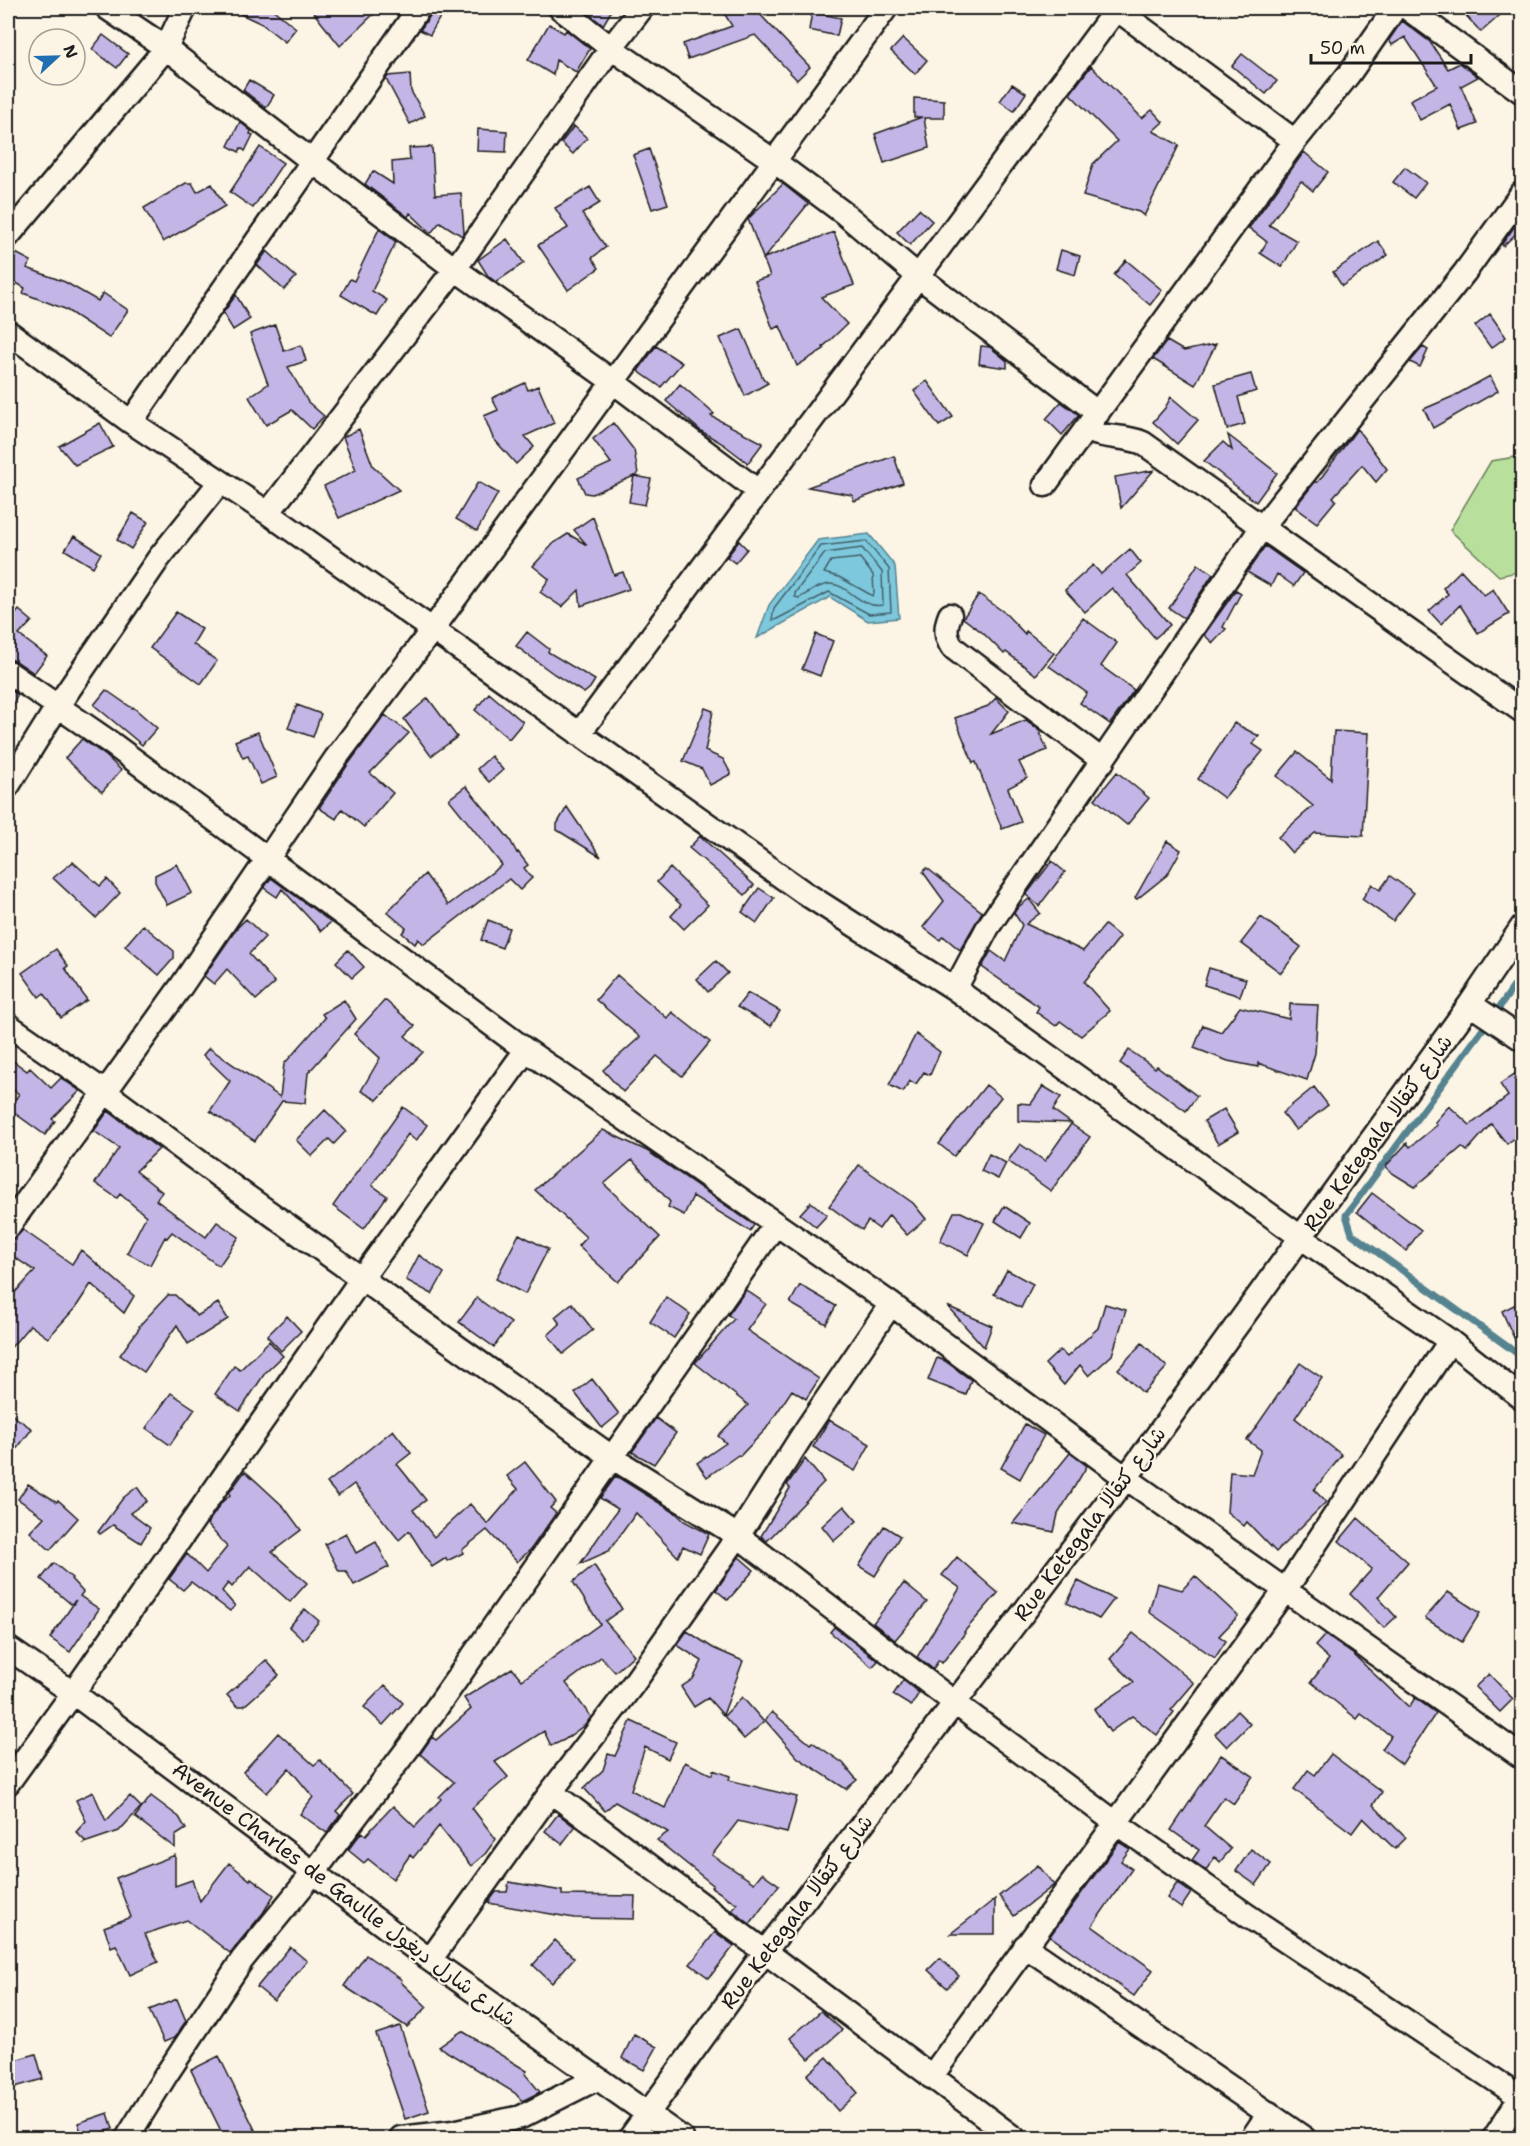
<svg xmlns="http://www.w3.org/2000/svg" width="1530" height="2146" font-family="'Shantell Sans','Playpen Sans Arabic',sans-serif">
<style>
.green{fill:#b8e09c;stroke:#6a7e5c;stroke-width:1.5}
.water{fill:#7dc8dd;stroke:#568390;stroke-width:1.5}
.lines{fill:none;stroke-linecap:round;stroke-linejoin:round}
.shore{stroke:#436169;stroke-width:1.5}
.stream{stroke:#568390;stroke-width:7}
.building{fill:#c3b6e7;stroke:#1c1c1c;stroke-width:1.5}
.minor-casing{stroke:#1c1c1c;stroke-width:27}
.minor{stroke:#fcf5e5;stroke-width:22}
.labels{text-anchor:middle;dominant-baseline:central;stroke-width:4.5;stroke-linejoin:round;paint-order:stroke}
.street-label{font-size:21px;fill:#1c1c1c;stroke:#fcf5e5}
</style>
<rect width="100%" height="100%" fill="#fcf5e5"/>
<filter id="ink" filterUnits="userSpaceOnUse"><feTurbulence type="fractalNoise" baseFrequency=".0167" numOctaves="2"/><feDisplacementMap in="SourceGraphic" scale="12" xChannelSelector="R" yChannelSelector="G"/><feConvolveMatrix kernelMatrix="1 2 1 2 8 2 1 2 1" color-interpolation-filters="sRGB"/></filter>
<g filter="url(#ink)">
<path class="green" d="M1522 456V571L1499 576 1450 530 1491 461Z"/>
<path class="water" d="M869 534 895 566 899 618 868 621 830 597 757 638 769 605 818 540Z"/>
<g class="lines">
<path class="shore" d="M866 541 889 569 891 612 869 614 829 592 775 620H772L774 608 821 546Z
M862 548 882 572 883 605C859 609 849 584 830 584 820 584 808 593 799 598L795 597V593L825 553Z
M860 558 873 575 874 593 873 596 839 577 824 573 831 561Z"/>
<path class="stream" d="M1496 1012 1522 975
M1488 1022 1346 1215 1352 1234 1522 1357"/>
</g>
<path class="building" d="M228 8H271L296 28 285 42 262 24Z
M310 8H380L340 46Z
M432 8H445L430 35 420 30 430 16Z
M582 8H613L603 25Z
M721 8H754L810 67 797 80 755 35 688 59 683 44 732 26Z
M1459 8H1508L1481 32Z
M812 12 841 18 837 36 809 30Z
M1402 21 1430 42 1448 69 1460 63 1478 77 1461 86 1477 124 1461 130 1450 104 1420 120 1410 100 1437 86 1405 37 1392 45 1389 40Z
M549 24 564 33 566 30 590 49 576 72 556 60 553 75 528 60Z
M103 35 128 54 117 68 92 49Z
M903 38 927 60 915 74 891 51Z
M1242 54 1277 81 1266 94 1232 66Z
M1091 66 1142 118 1152 110 1163 122 1153 131 1179 145 1144 216 1139 212 1083 196 1093 164 1117 141 1070 94Z
M410 74 411 91 425 116 410 124 386 79 388 76Z
M249 80 274 95 266 108 243 90Z
M1012 84 1026 93 1014 111 1000 101Z
M914 98 944 100V118H924L929 148 884 163 875 134 922 117H914Z
M240 122 251 131 250 134 253 135 245 151 241 148 239 152 228 146Z
M574 126 587 138 573 154 561 143Z
M478 129 507 131 506 152 477 151Z
M260 147 283 163 253 208 230 192Z
M432 147 435 195 461 193 464 233 462 236 440 222 431 233 410 213 408 217 365 184 373 171 393 184 392 162 410 160 409 148Z
M649 149 668 204 652 209 633 155Z
M1304 152 1328 172 1313 191 1301 181 1269 225 1297 241 1282 267 1260 253 1267 242 1249 228Z
M1405 167 1426 183 1414 198 1393 182Z
M186 183H192L197 192 212 184 225 206 163 242 144 208Z
M783 184 808 204 764 258 834 232 854 285 821 297 847 324 823 347 824 349 797 366 780 326 773 329 755 281 770 276 748 219Z
M590 187 600 203 582 214 606 247 592 258 599 268 568 290 538 245 568 228 555 208Z
M919 209 932 221 910 245 897 232Z
M1522 216V228L1503 246 1502 244Z
M379 229 396 242 372 291 387 300 377 316 341 295 350 279 354 281Z
M507 239 524 263 496 282 488 276 478 260Z
M1378 241 1388 255 1342 286 1333 272Z
M8 249 31 261 27 268 65 282 98 301 103 293 128 310 109 338 65 309 23 293 25 288 8 278Z
M1061 250 1080 256 1075 275 1056 269Z
M267 251 296 277 284 290 257 265Z
M1126 260 1162 290 1150 305 1114 275Z
M236 295 250 319 233 330 223 313Z
M1490 314 1506 337 1491 348 1475 326Z
M275 325 284 351 301 345 306 361 288 367 308 402 324 416 312 429 292 410 266 425 249 397 268 384 250 334Z
M741 329 763 378 768 383 745 396 720 338Z
M1167 341 1184 351 1216 344 1195 385 1153 359Z
M656 346 682 363 661 387 638 371Z
M981 346 990 347 1007 361V368L979 364Z
M1423 347 1428 350 1420 367 1410 362Z
M1251 374 1256 391 1238 397 1245 424 1227 429 1215 384Z
M1490 376 1498 391 1433 428 1424 409 1454 396Z
M927 381 953 417 939 426 914 391Z
M525 383 528 390 538 386 554 423 525 436 534 447 516 464 493 438 484 416 498 410 492 398Z
M680 384 714 414 711 416 763 443 748 463 723 444 701 431 666 401Z
M1171 397 1198 420 1177 444 1153 422 1165 408Z
M1061 402 1079 415 1062 435 1046 419Z
M100 423 113 447 75 465 59 446Z
M613 423 634 450 638 474 635 476 651 479 645 505 629 502 634 476 592 494 585 493 578 478 611 463 593 439Z
M359 429 373 466 399 490 339 518 324 486 356 470 343 437Z
M1357 429 1387 469 1376 482 1362 465 1333 497 1336 500 1317 523 1295 507 1315 482H1318Z
M1228 435 1277 473 1256 502 1204 461 1223 442 1232 450Z
M894 456 903 483 854 501 852 495 808 487Z
M1154 470 1121 508 1115 477Z
M478 482 498 493 477 531 456 519Z
M133 513 148 522 131 549 117 540Z
M593 517 614 575 623 572 629 589 581 606 579 590 562 607 540 592 549 579 533 566 554 543 568 534 587 545 574 530Z
M74 536 101 553 93 567 65 550Z
M739 541 747 549 735 563 727 557Z
M1265 546 1303 573 1294 586 1277 574 1271 586 1247 572Z
M1130 549 1141 563 1127 575 1170 625 1155 638 1112 588 1085 612 1065 590 1093 565 1101 574Z
M1198 564 1213 574 1184 618 1169 608Z
M1461 570 1484 595 1493 589 1509 614 1478 633 1460 605 1441 624 1429 611 1448 594 1443 588Z
M1236 590 1241 593 1223 627 1226 629 1213 643 1204 635Z
M979 594 1005 613 1025 634 1026 631 1054 653 1036 675 1006 652 1004 654 983 633 963 618Z
M19 610 32 621 19 635 47 656 34 673 16 661 8 659V623Z
M176 612 202 629 193 644 217 661 201 684 150 648Z
M1083 618 1117 643 1101 666 1134 690 1110 724 1080 703 1087 693 1049 666Z
M527 632 549 649 548 652 595 680 590 688 584 693 554 674 516 646Z
M816 634 833 641 820 676 802 669Z
M8 688 18 695 8 712Z
M106 690 132 708 133 707 157 728 142 745 94 705Z
M489 693 523 722 509 739 475 710Z
M428 698 457 737 431 756 404 719Z
M996 698 1009 711 991 734 1026 720 1039 730 1047 750 1019 762 1027 778 1008 788 1021 822 1002 829 976 762 973 763 955 718 988 706Z
M297 705 321 714 313 737 288 728Z
M705 708 713 711 705 751 723 759 731 774 710 785 702 769 683 761Z
M385 715 409 733 370 773 393 793 364 827 342 809 336 819 319 808 347 766Z
M1234 723 1259 736 1253 744 1263 751 1224 798 1198 779Z
M1334 731 1369 733 1363 836 1315 833 1292 853 1278 837 1313 806 1277 776 1297 752 1331 779Z
M258 732 277 777 261 784 248 756 243 758 235 741Z
M82 739 106 756 121 770 102 792 65 758Z
M491 756 503 770 489 782 477 769Z
M1117 772 1149 798 1127 825 1095 799Z
M466 786 510 840 517 853 518 852 528 865 524 868 532 878 520 890 509 879 424 944 418 939 415 944 402 933 406 928 387 912 425 874 448 905 502 865 449 799Z
M567 807 601 857 557 830V824Z
M700 836 754 885 745 895 689 848Z
M1167 841 1181 850 1167 875 1137 899 1135 898Z
M1052 861 1065 872 1039 906 1026 895Z
M73 862 100 886 107 879 120 893 96 918 53 878Z
M177 864 192 893 167 905 155 882V875Z
M670 868 708 905 684 929 671 916 681 905 657 882Z
M927 868 982 912 960 950 943 936 940 940 923 927 944 901 923 872Z
M1390 876 1414 893 1393 921 1362 899 1372 884 1380 890Z
M271 878 331 922 321 931 282 889 277 897 264 888Z
M759 888 774 898 757 923 742 912Z
M1029 899 1040 913 1026 924 1083 951 1105 925 1120 937 1084 982 1110 1011 1081 1036 1060 1021 1056 1026 1036 1012 1039 1007 982 967 991 951 1005 961 1022 925 1014 913 1018 907Z
M1261 917 1301 947 1281 973 1241 943Z
M246 919 265 937 249 954 275 983 256 1000 227 969 214 984 204 976 237 928Z
M488 920 509 928 502 948 481 940Z
M143 925 174 951V958L159 975 125 946Z
M56 949 68 966 65 968 87 1000 61 1018 44 993 39 997 22 973Z
M348 950 364 967 352 978 336 962Z
M716 961 728 973 708 992 697 979Z
M1209 968 1246 979 1240 996 1204 985Z
M617 975 667 1018 672 1012 710 1042 682 1076 657 1056 623 1092 603 1070 640 1037 596 1000Z
M748 993 780 1011 771 1026 737 1007Z
M344 1000 356 1019 308 1073 305 1103 282 1101 255 1141 210 1111 230 1081 203 1055 209 1048 280 1097 284 1064 325 1018 322 1014Z
M385 1000 415 1026 405 1036 423 1052 377 1100 361 1091 380 1058 354 1034Z
M1290 1004 1318 1005 1315 1053 1307 1080 1258 1063V1067L1228 1061 1194 1048 1203 1025 1221 1032 1240 1007 1289 1019Z
M916 1034 940 1052 930 1075 924 1072 916 1084 910 1081 903 1092 889 1085Z
M1129 1050 1155 1068 1157 1066 1197 1096 1186 1111 1120 1063Z
M8 1057 27 1071 30 1068 51 1088 61 1078 80 1091 52 1119 55 1121 45 1135 9 1109 19 1094 8 1086Z
M1522 1069V1132L1507 1144 1491 1124 1467 1151 1462 1147 1415 1187 1389 1171 1386 1166 1407 1143 1410 1147 1437 1125 1435 1122 1449 1106 1470 1125 1508 1096 1500 1084Z
M986 1085 1001 1097 954 1156 939 1144Z
M1043 1086 1061 1097 1053 1110 1071 1123 1018 1121V1103L1031 1104Z
M1314 1087 1328 1105 1296 1130 1282 1113Z
M403 1107 427 1125 416 1141 408 1134 372 1185 387 1196 364 1229 333 1206Z
M1224 1109 1238 1132 1218 1144 1204 1121Z
M325 1110 346 1131 334 1144 329 1139 312 1156 296 1140Z
M108 1111 159 1149 136 1171 162 1192 156 1200 206 1237 217 1222 239 1237 219 1266 172 1232 167 1238 165 1237 150 1265 127 1253 146 1216 120 1194 117 1198 95 1183 119 1148 94 1131Z
M1071 1124 1090 1137 1051 1191 1008 1161 1020 1144 1045 1161Z
M603 1130 647 1151 754 1225 750 1231 693 1196 684 1215 668 1207 670 1202 632 1160 604 1184 660 1237 618 1282 578 1246 586 1237 535 1190Z
M989 1154 1006 1163 998 1179 981 1171Z
M859 1165 913 1203 926 1219 907 1235 889 1215 879 1229 868 1221 862 1230 829 1206Z
M1372 1193 1421 1230 1406 1251 1357 1212Z
M811 1202 827 1215 816 1227 800 1214Z
M1004 1206 1030 1223 1021 1238 995 1221Z
M954 1212H961L984 1223 968 1255 940 1241Z
M23 1230 72 1264 81 1250 134 1296 124 1313 91 1284 76 1307 48 1338 30 1325 8 1351V1300L35 1271 8 1253V1246Z
M519 1234 548 1249 525 1294 496 1279Z
M419 1255 444 1273 432 1294 406 1280Z
M1007 1270 1033 1284 1021 1308 994 1294Z
M800 1285 836 1306 826 1324 790 1303Z
M746 1290 766 1304 747 1330 819 1379 806 1399 792 1390 766 1429 740 1456 738 1455 707 1477 697 1463 726 1443 718 1436 748 1405 695 1363 734 1319 728 1315Z
M168 1295H175L197 1316 218 1303 228 1319 188 1344 177 1325 144 1372 120 1355 140 1327 139 1326Z
M666 1297 690 1314 674 1338 650 1322Z
M477 1298 511 1323 494 1347 459 1322Z
M1522 1301V1356L1502 1311Z
M572 1303 593 1330 563 1354 548 1335 560 1324 555 1317Z
M1105 1304 1126 1310 1112 1355 1089 1376 1080 1365 1064 1385 1045 1364 1060 1350 1067 1357 1098 1328Z
M947 1306 992 1326 984 1347Z
M287 1316 301 1331 281 1351 267 1336Z
M269 1341 283 1356 265 1373 240 1411 215 1394 234 1366 240 1370Z
M1142 1343 1167 1367 1143 1393 1118 1369Z
M937 1358 945 1361 971 1380 966 1395 928 1380Z
M1300 1363 1322 1378 1295 1418 1342 1455 1314 1490 1326 1502 1276 1552 1247 1522 1244 1526 1227 1512 1230 1472 1252 1474 1261 1450 1247 1440Z
M592 1379 619 1414 602 1428 575 1393Z
M171 1393 195 1409 170 1445 146 1428Z
M8 1412 32 1429 8 1460Z
M656 1418 676 1433 654 1464 632 1452Z
M829 1420 870 1444 855 1471 813 1447Z
M1025 1424 1044 1435 1020 1479 1001 1468Z
M393 1430 411 1453 397 1464 426 1500 413 1510 434 1537 470 1504 488 1524 518 1489 507 1476 525 1462 556 1502 550 1508 556 1513 531 1549 517 1562 487 1530 462 1550 463 1553 447 1561 446 1558 432 1567 409 1531 399 1540 354 1484 338 1496 327 1483Z
M1070 1453 1087 1466 1058 1514 1054 1532 1013 1523Z
M805 1459 824 1482 767 1541 761 1536 790 1488 787 1485Z
M245 1471 284 1507 301 1530 272 1552 307 1583 290 1602 250 1566 232 1587 228 1583 222 1591 235 1606 230 1611 191 1582 183 1590 169 1579 187 1554 206 1573 227 1547 207 1524 222 1502 230 1495 229 1493Z
M616 1476 677 1514 684 1521 709 1534 700 1554 683 1546 678 1557 636 1513 609 1551 580 1564 618 1509 600 1498Z
M28 1484 57 1502 58 1500 78 1518 50 1550 30 1532 44 1517 18 1499Z
M137 1487 147 1501 130 1513 150 1528 141 1543 113 1525 100 1534 98 1532 123 1498Z
M844 1506 857 1521 834 1541 822 1526Z
M1358 1518 1408 1562 1378 1597 1396 1617 1384 1628 1350 1594 1372 1569 1339 1541Z
M884 1526 900 1536 875 1576 859 1566Z
M346 1533 356 1553 376 1542 389 1567 354 1585 346 1571H339L325 1544Z
M739 1557 754 1570 728 1600 716 1590Z
M957 1557 998 1593 964 1632 965 1633 942 1663 939 1660 933 1669 917 1657 960 1588 942 1575Z
M54 1563 72 1578 71 1579 83 1592 80 1596 99 1609 70 1652 50 1638 76 1600 71 1604 41 1579Z
M594 1565 622 1609 605 1621 634 1655 615 1672 601 1657 566 1683 591 1717 586 1724 564 1740 551 1746 544 1731 495 1762 508 1777 472 1808 496 1839 485 1854 471 1866 439 1826 413 1858 410 1855 393 1879 368 1859 364 1863 348 1850 362 1832 366 1835 393 1806 415 1827 441 1799 439 1797 454 1782 420 1754 432 1737 436 1740 471 1709 464 1698 512 1668 522 1680 600 1624 573 1582Z
M1195 1576 1238 1616 1219 1636 1226 1641 1215 1658 1149 1612 1157 1583 1182 1590Z
M1078 1581 1114 1599 1099 1619 1067 1603Z
M904 1583 927 1602 895 1640 873 1623Z
M1448 1592 1480 1613 1462 1642 1425 1618Z
M305 1609 319 1621 303 1640 289 1627Z
M834 1627 878 1661 872 1667 830 1632Z
M687 1631 713 1648 743 1661 723 1715 708 1698 694 1707 681 1687 693 1679 702 1661 677 1645Z
M1133 1633 1194 1683 1171 1710 1174 1712 1157 1735 1132 1716 1110 1732 1094 1709 1134 1682 1110 1659Z
M1325 1635 1354 1655 1409 1707 1415 1698 1436 1713 1402 1764 1382 1749 1391 1736 1361 1714 1357 1719 1311 1682 1329 1659 1315 1646Z
M266 1660 279 1675 244 1706H237L227 1695Z
M1489 1674 1513 1699 1500 1712 1475 1687Z
M903 1680 919 1693 911 1706 893 1695Z
M385 1685 403 1703 383 1725 364 1707Z
M742 1697 764 1722 744 1739 724 1716Z
M1237 1711 1250 1724 1227 1747 1215 1734Z
M772 1712 810 1744 812 1742 843 1763 857 1780 846 1789 798 1758 765 1720Z
M631 1721 676 1742 668 1759 645 1747 631 1790 665 1808 685 1762 712 1775 713 1770 730 1776 729 1780 797 1797 787 1833 738 1821 712 1855 754 1883 762 1873 779 1885 750 1924 732 1910 737 1904 711 1887 713 1885 657 1840 668 1832 615 1802 605 1811 584 1788 603 1770 608 1754 615 1756Z
M278 1733 314 1765 320 1760 353 1794 336 1811 340 1815 327 1833 300 1814 313 1797 289 1768 267 1793 243 1772Z
M1331 1754 1382 1792 1373 1805 1406 1838 1395 1849 1363 1818 1352 1833 1294 1789 1308 1770 1315 1775Z
M1221 1755 1253 1776 1234 1804 1224 1797 1204 1826 1231 1849 1220 1862 1215 1857 1206 1870 1192 1860 1199 1850 1171 1830Z
M93 1792 106 1821 130 1796 141 1807 119 1831 84 1843 85 1841 76 1832 86 1821 76 1800Z
M151 1796 179 1817 186 1829 175 1836V1848L135 1817Z
M558 1814 575 1827 562 1844 545 1831Z
M1119 1842 1130 1849 1121 1861 1132 1869 1092 1926 1153 1970 1134 1996 1050 1936Z
M1251 1849 1271 1864 1256 1885 1236 1871Z
M175 1855V1886L192 1880 200 1901 229 1863 250 1880 251 1878 274 1895 263 1913 230 1953 187 1920 145 1934 158 1962 130 1975 116 1945 111 1947 104 1927 131 1917 116 1878Z
M1038 1865 1054 1885 1014 1916 999 1896Z
M509 1882 562 1891V1895L635 1896 634 1919 574 1918 488 1903 496 1892H507Z
M1177 1883 1191 1893 1181 1908 1167 1898Z
M995 1899V1934H950L981 1910Z
M715 1932 734 1946 709 1978 690 1964Z
M555 1940 574 1958 552 1983 533 1965Z
M290 1947 307 1961 274 2001 257 1987Z
M366 1955 402 1980 401 1982 427 2007 407 2027 344 1986Z
M940 1958 959 1976 947 1988 928 1970Z
M177 1999 186 2021 174 2038 164 2042 149 2010Z
M821 2011 842 2030 809 2059 790 2038Z
M400 2026 429 2111 405 2119 376 2034Z
M462 2031 527 2071 525 2074 540 2092 522 2101 515 2093 439 2047Z
M634 2034 657 2047 644 2070 622 2058Z
M36 2054 43 2079 8 2089V2062Z
M219 2056 256 2132 243 2139H225L191 2070Z
M827 2057 858 2093 838 2111 807 2075Z
M108 2113 113 2129 83 2138 78 2123Z"/>
<g class="lines">
<defs>
<path id="minor" d="M107 8 166 48 313 162 455 269 612 381 758 491
M560 8 611 48 774 161 845 214 918 276 1098 413
M1115 8 1295 141
M1407 8 1522 92
M8 236 166 48 185 8
M8 332 131 422 268 513 803 892 955 989 1302 1238 1450 1341 1522 1398
M131 422 419 8
M1086 430C1104 439 1125 435 1143 443L1522 711
M1045 485 1295 141 1349 74 1395 8
M268 513 455 269 611 48 642 8
M950 615C945 627 945 636 952 647L1103 761
M8 672 111 743 526 1050 891 1304 1126 1478 1522 1757
M579 734 1117 8
M8 786 57 707 159 558 220 482
M955 989 988 927 1262 527 1465 272 1522 193
M1470 1004 1522 1039
M8 1025 105 1092 235 1188 613 1458 738 1536 955 1703 1116 1823 1248 1916 1522 2098
M8 1227 180 988 336 758 432 630 886 8
M8 1648 73 1693 430 1960 682 2138
M8 1783 73 1693 362 1278 526 1050
M551 1792 1014 2138
M1025 1946 1304 2138
M430 1960 551 1792 634 1683 738 1536 807 1428 891 1304
M931 2077 1286 1589 1450 1341
M127 2138 166 2075 242 1960 314 1872 409 1747 775 1225
M401 2138 453 2132 521 2117 596 2079
M630 2138 764 1953 1126 1478 1470 1004 1522 927
M1252 2138 1269 2113
M1494 2138 1522 2095"/>
</defs>
<use href="#minor" class="minor-casing"/>
<use href="#minor" class="minor"/>
</g>
</g>
<g class="labels">
<g class="street-label">
<text transform="translate(1378 1133) rotate(-54)">Rue Ketegala شارع كتقالا</text>
<text transform="translate(1090 1524) rotate(-53)">Rue Ketegala شارع كتقالا</text>
<text transform="translate(344 1894) rotate(37)">Avenue Charles de Gaulle شارع شارل ديغول</text>
<text transform="translate(797 1912) rotate(-53)">Rue Ketegala شارع كتقالا</text>
</g>
</g>
<rect width="1530" height="2146" fill="none" stroke="#fcf5e5" stroke-width="30"/>
<rect x="15" y="15" width="1500" height="2116" fill="none" stroke="#1c1c1c" stroke-width="2" filter="url(#ink)"/>
<g transform="translate(57 57) rotate(68)"><circle r="28" fill="#fcf5e5" stroke="#a29e95" stroke-width="1.5"/>
<path d="M0-4.5L10 22L0 15L-10 22Z" fill="#1f6fb2"/>
<text y="-9" font-size="16" font-weight="bold" text-anchor="middle" fill="#1c1c1c">N</text>
</g>
<path d="M1311 54v9h160v-9" fill="none" stroke="#1c1c1c" stroke-width="3"/>
<text x="1320" y="54" font-size="18" fill="#1c1c1c" stroke="#fcf5e5" stroke-width="4.5" paint-order="stroke">50 m</text>
</svg>
